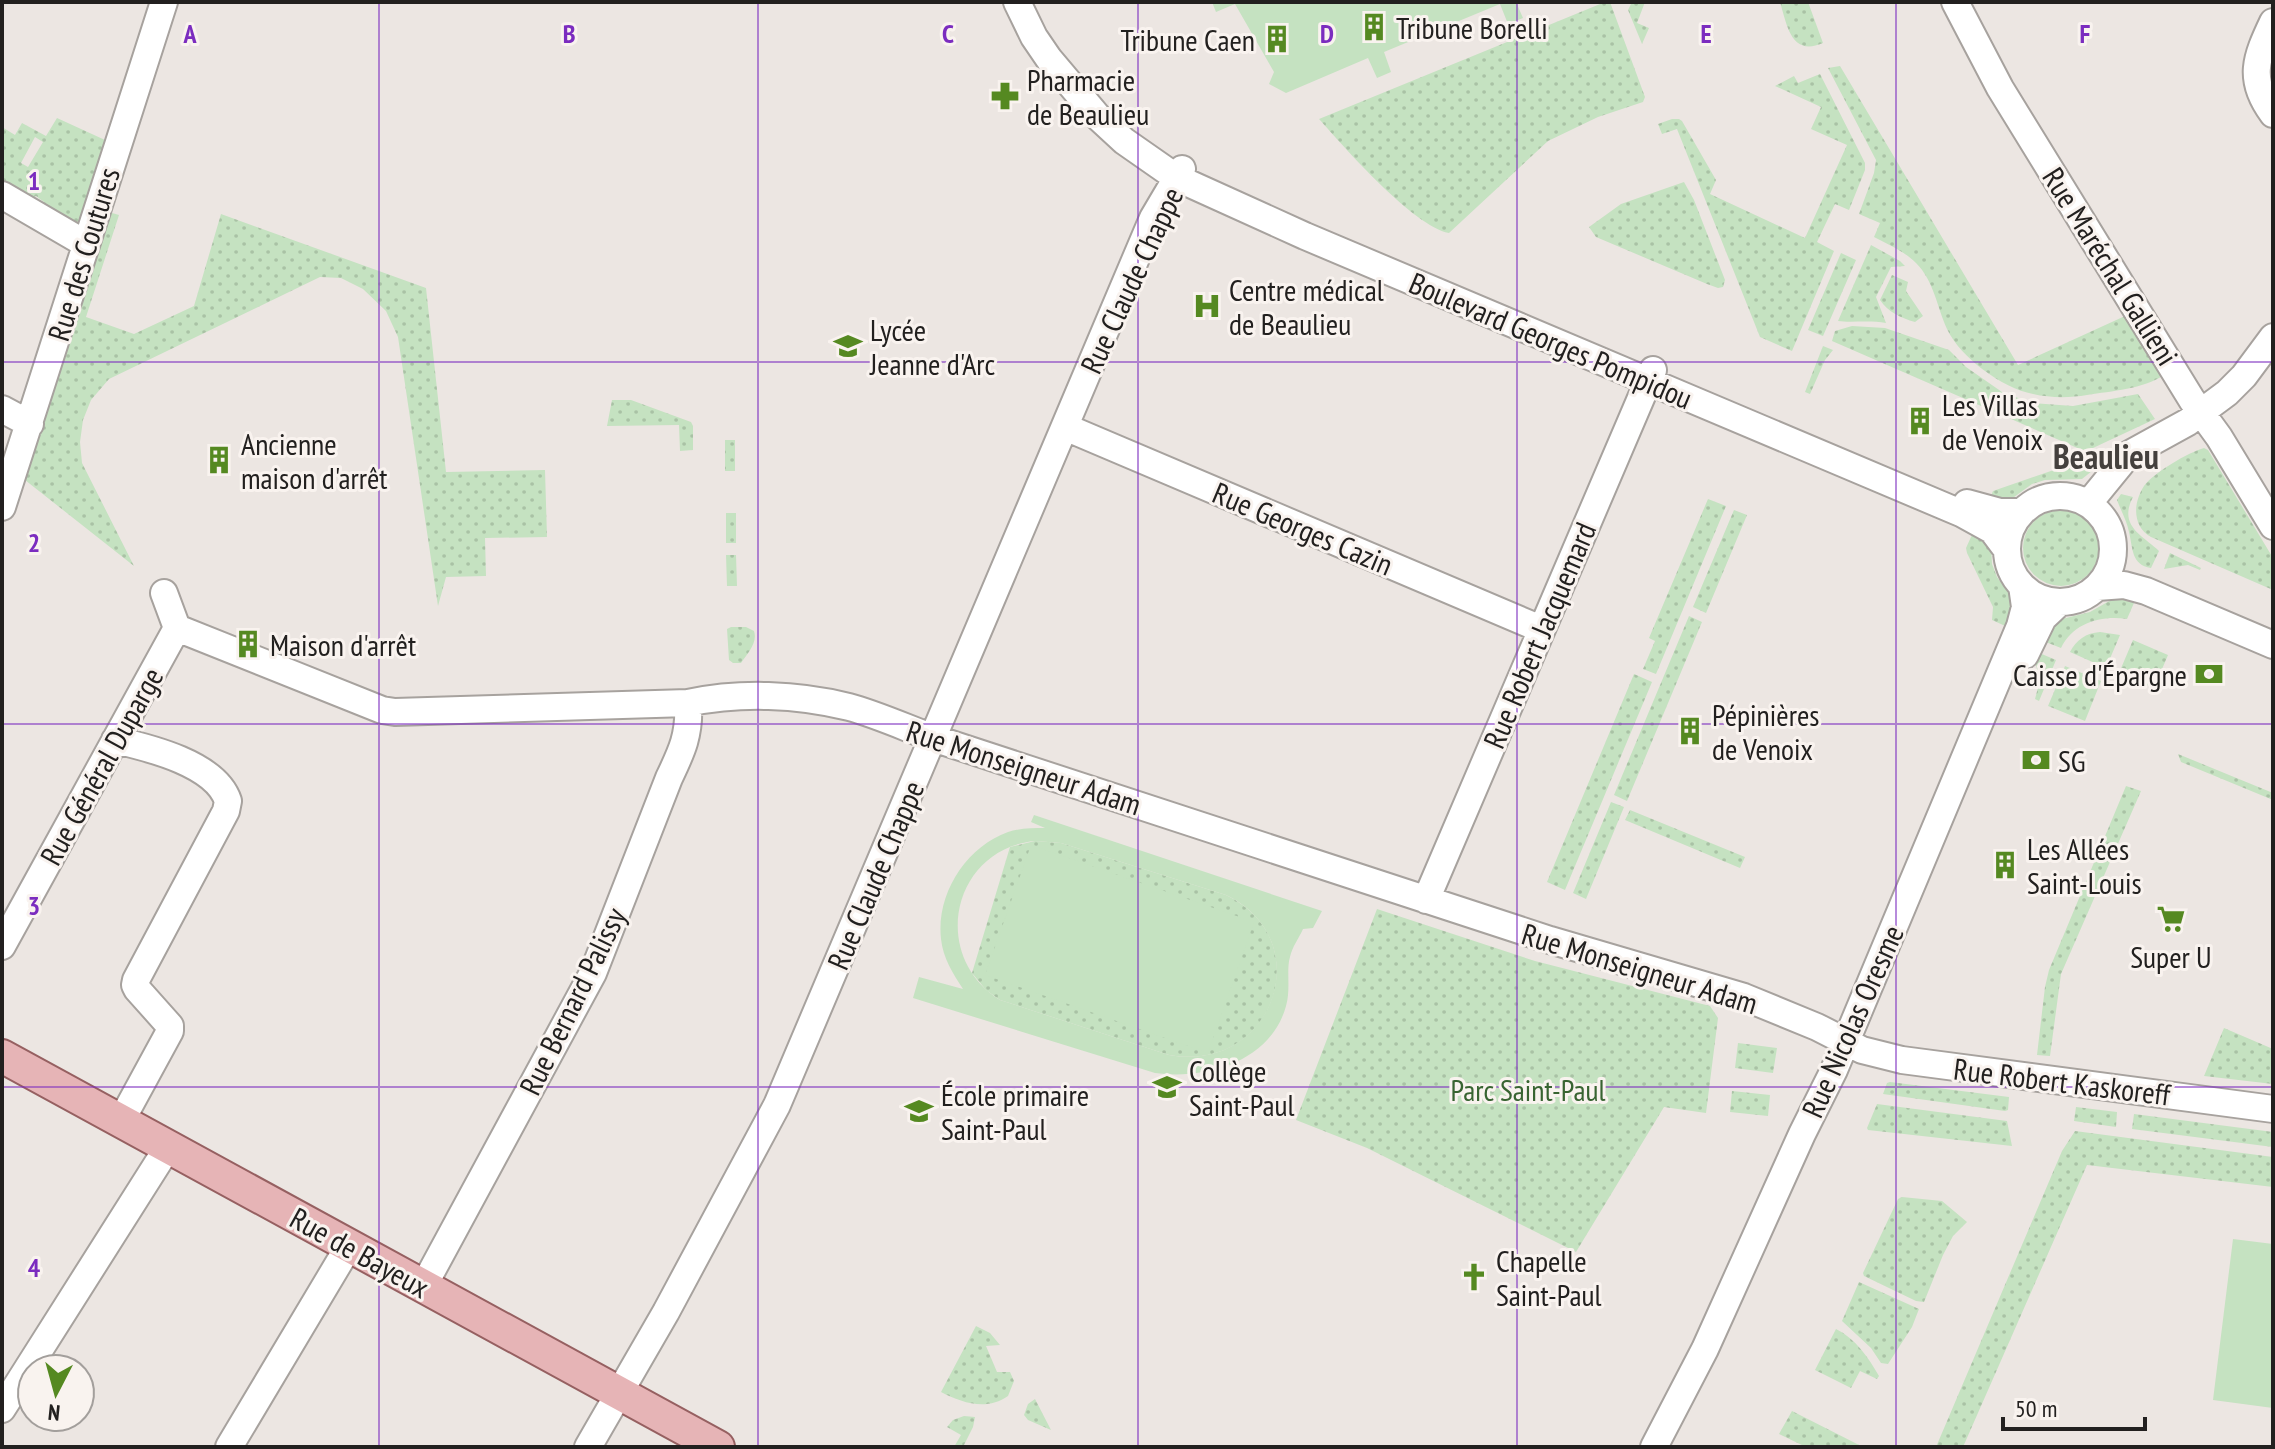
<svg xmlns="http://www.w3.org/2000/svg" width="2275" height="1449" font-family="'PT Sans Narrow',sans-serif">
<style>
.green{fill:url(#green-dots);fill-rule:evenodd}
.pitch{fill:#c5e2c1;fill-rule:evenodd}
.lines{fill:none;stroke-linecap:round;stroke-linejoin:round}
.minor-casing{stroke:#a7a29e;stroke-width:30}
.major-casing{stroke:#966061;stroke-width:36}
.minor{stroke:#fff;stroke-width:26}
.major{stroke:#e6b4b6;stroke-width:32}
.grid{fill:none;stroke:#7b2cbf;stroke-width:2;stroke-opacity:0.55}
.labels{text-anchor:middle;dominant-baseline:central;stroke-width:6;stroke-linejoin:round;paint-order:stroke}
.poi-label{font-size:30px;fill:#22201f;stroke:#f9f3ef;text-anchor:start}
.street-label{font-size:30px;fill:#22201f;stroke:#f9f3ef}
.park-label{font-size:30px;fill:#386431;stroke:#f9f3ef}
.quarter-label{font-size:34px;font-weight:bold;fill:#44403d;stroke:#f9f3ef}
.grid-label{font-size:26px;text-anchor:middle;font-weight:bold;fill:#7b2cbf;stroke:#f9f3ef;stroke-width:6;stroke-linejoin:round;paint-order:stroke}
</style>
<defs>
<pattern id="green-dots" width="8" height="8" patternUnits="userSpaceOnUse" patternTransform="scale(2)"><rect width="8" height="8" fill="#c5e2c1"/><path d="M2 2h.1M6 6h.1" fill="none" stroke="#a9c2a5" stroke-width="1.8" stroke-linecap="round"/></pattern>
</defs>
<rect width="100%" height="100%" fill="#ece6e2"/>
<path class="green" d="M1605 2H1610L1645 97 1643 102 1598 117 1548 141 1449 233C1413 226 1345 148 1319 119Z
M1632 2H1645L1637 23 1649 28 1642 44 1628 10Z
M1780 2H1808L1823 43C1791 57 1787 25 1780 2Z
M1840 66 2018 365 2125 316 2164 375C2143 389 2112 391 2087 395 2070 398 2050 398 2033 394 2002 388 1960 357 1947 329 1937 307 1934 281 1916 263 1904 251 1889 245 1874 237L1880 223 1859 214 1874 173 1876 160 1828 68Z
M1820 74 1865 163V170L1849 210 1835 204 1817 242 1834 251 1792 351 1760 337 1677 129 1662 134 1658 124 1672 119H1679L1682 121 1716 180 1710 194 1805 238 1847 145 1811 129 1821 107 1775 86 1794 76 1798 83Z
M57 118 105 140 79 230 46 211 44 202 36 196 28 200 2 186V127L15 135 22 123 46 136ZM35 137 43 142 28 167 21 163Z
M1684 182 1694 200 1725 280 1723 287 1718 288 1707 284 1596 237 1589 227 1621 204Z
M112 213 119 215 86 317 134 334 194 306 221 214 426 288 446 472 545 470 547 537 485 538 486 576 446 577 438 606 398 337 386 311 363 289 341 278 320 277 109 379 91 400 83 420 80 442 82 463 134 566 25 480 104 220 106 215Z
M1871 245 1900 261 1905 266 1891 267 1876 297 1886 323C1870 320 1850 323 1838 321Z
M1841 253 1856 260 1823 336 1808 330Z
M1892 275 1908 282 1906 291 1923 316 1915 322C1901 318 1888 312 1880 300Z
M1852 326 1885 328 1949 350 1966 367 2002 392 2032 403 2073 406 2138 394 2155 419 2093 448 2082 450 1832 341 1835 331Z
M1823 346 1833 350 1825 360 1810 394 1805 392Z
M612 400H631L691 422 693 426V450L680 451 679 425 607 426Z
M725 440H735V471H725Z
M2204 448 2208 450 2273 558V590L2151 537C2132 526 2133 503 2144 486 2153 473 2189 452 2204 448Z
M2077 462 2082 463 2092 471 2082 479 2045 480 2032 484 2010 500 1988 503 1993 491Z
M2121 494 2133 497C2118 526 2142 535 2159 551L2151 568C2131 565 2133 548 2129 532 2127 521 2121 511 2117 500Z
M1708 499 1726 506 1656 674 1643 669 1655 641 1649 638Z
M2023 548a38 38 0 1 1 76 0a38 38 0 1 1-76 0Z
M1734 510 1747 515 1706 613 1693 607Z
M726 513H736V543H726Z
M1976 526 1991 545 1992 564 1997 577 2013 599 2014 630 1992 620 1993 607 1967 553 1966 548Z
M2170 553 2201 568 2200 570 2188 565 2164 569Z
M726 555H736L737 586H727Z
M2118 596H2137L2127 619C2101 615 2073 623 2061 648L2038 639 2054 621 2090 612Z
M1689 616 1702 622 1627 801 1614 795Z
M731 627H746L754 631C758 643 747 654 741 663H733L729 660 727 629Z
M2100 632 2120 635 2106 668 2070 652C2076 640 2086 633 2100 632Z
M2133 640 2168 655 2154 688 2119 673Z
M2037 652 2056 660 2039 701 2035 699 2040 680 2035 661Z
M2065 666 2101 681 2085 721 2048 706Z
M1634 674 1652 682 1565 890 1547 882Z
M2178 754 2273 793V800L2181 762Z
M2126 786 2141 791 2061 974 2050 1056 2037 1055 2045 987 2049 970Z
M1611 802 1624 807 1586 899 1573 893Z
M1630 810 1745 857 1740 868 1625 820Z
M1035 841 1061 843 1226 895C1320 940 1274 1074 1169 1055L1000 1000 986 990 972 973 1010 847Z
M1377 909 1535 961 1710 1006 1718 1018 1706 1113 1664 1107 1576 1252 1367 1148 1296 1120Z
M2224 1028 2273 1049V1084L2204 1076Z
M1738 1043 1777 1048 1773 1073 1735 1068Z
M1890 1082 2009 1097 2008 1110 2005 1111 1883 1094 1887 1083Z
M1732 1091 1770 1095 1768 1116 1730 1112Z
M1877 1104 2007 1121 2012 1146 1868 1130 1867 1128Z
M2076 1107 2117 1112 2116 1127 2074 1121Z
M2134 1114 2273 1132V1147L2132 1129Z
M2075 1131 2273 1157V1187L2087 1165 1963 1447H1936L2062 1151Z
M1902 1197 1942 1201 1967 1222 1953 1236 1943 1255 1924 1302 1916 1301 1864 1276 1863 1273 1898 1199Z
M1859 1282 1919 1309 1912 1327 1888 1364 1881 1363 1871 1348 1842 1321Z
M976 1326 990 1333 1000 1345 986 1346 997 1372H1010L1014 1381 1008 1396C987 1411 962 1403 941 1392Z
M1836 1329C1856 1339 1868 1357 1879 1376L1877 1379 1860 1371 1851 1388 1815 1370Z
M1035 1399 1051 1430 1028 1420 1024 1415 1028 1404Z
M1792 1411 1863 1447H1806L1779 1434Z
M964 1416 975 1417 973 1427 963 1447H954L961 1435 947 1427 953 1420Z"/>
<path class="pitch" d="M1212 2H1516L1523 18 1508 24 1500 4 1384 52 1391 72 1377 78 1368 58 1286 93 1269 84 1274 72 1235 4 1216 12Z
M1034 815 1322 911 1313 928 1303 929C1299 938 1292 947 1290 957 1286 970 1291 989 1286 1006 1271 1061 1207 1080 1155 1073L913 998 919 977 963 989C953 974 943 958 941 939 936 894 966 847 1008 832 1020 828 1033 828 1045 828L1031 822ZM1035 841 1061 843 1226 895C1320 940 1273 1074 1169 1055L1000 1000C929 956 952 849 1035 841Z
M1031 845 1254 922 1208 1053 985 975Z
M2233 1239 2273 1244V1408L2213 1400Z"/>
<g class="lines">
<defs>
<path id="minor" d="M1017 2 1034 37 1049 59 1098 117 1124 141 1177 178 1305 236 1963 514 1992 530 2007 550
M1955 2 2000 88 2192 400 2219 437 2273 526
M2273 22C2256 58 2247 79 2273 114
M2 195 86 244
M2 409 30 424
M1065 427 1541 629
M2007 549a53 53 0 1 1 106 0a53 53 0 1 1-106 0Z
M1967 503 2000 512H2022
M2088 504 2128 455 2188 422 2227 393 2244 376 2273 337
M2 507 164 2
M2097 587 2124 585 2146 591 2273 645
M164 593 177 628
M177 628 382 710 395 712 688 703C740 692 797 694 849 707 879 715 913 731 942 741L1550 940 1744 997 1817 1027 1862 1050 1902 1060 2273 1109
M2025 655 2043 618 2060 602
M115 740C150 748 216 764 228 801L226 811 136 980 135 985 137 989 170 1026V1031L121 1121
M1426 900 1653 370
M2 946 177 628
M423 1287 593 973 669 778C682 751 690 734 688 703
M2 1409 168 1147
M229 1447 349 1246
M588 1447 666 1312 777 1105 1153 218 1182 169
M1654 1447 1705 1349 1802 1134 1834 1070 2020 626 2025 607 2022 586"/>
<path id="major" d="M2 1056 718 1447"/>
</defs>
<use href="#minor" class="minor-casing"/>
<use href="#major" class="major-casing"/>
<use href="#minor" class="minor"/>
<use href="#major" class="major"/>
</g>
<path class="grid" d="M379 2V1447M758 2V1447M1138 2V1447M1517 2V1447M1896 2V1447M2 362H2273M2 724H2273M2 1087H2273"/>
<defs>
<symbol id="building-bare" viewBox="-9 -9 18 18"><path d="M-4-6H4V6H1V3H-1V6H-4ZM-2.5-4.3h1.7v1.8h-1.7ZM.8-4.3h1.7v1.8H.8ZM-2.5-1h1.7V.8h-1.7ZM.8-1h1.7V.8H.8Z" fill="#558921" stroke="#f9f3ef" stroke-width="2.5" paint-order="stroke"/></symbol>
<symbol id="pharmacy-bare" viewBox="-9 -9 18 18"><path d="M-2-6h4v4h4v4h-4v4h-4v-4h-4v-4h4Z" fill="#558921" stroke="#f9f3ef" stroke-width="2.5" paint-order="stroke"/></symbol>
<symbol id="hospital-bare" viewBox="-9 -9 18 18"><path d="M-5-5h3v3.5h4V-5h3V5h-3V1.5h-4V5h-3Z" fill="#558921" stroke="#f9f3ef" stroke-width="2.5" paint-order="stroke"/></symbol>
<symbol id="school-bare" viewBox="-9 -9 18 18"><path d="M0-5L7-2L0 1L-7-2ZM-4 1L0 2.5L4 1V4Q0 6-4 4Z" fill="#558921" stroke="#f9f3ef" stroke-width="2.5" paint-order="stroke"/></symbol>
<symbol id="bank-bare" viewBox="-9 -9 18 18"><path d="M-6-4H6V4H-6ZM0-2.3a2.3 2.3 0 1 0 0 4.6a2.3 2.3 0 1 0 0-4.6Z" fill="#558921" stroke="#f9f3ef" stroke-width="2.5" paint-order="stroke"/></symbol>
<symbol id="supermarket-bare" viewBox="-9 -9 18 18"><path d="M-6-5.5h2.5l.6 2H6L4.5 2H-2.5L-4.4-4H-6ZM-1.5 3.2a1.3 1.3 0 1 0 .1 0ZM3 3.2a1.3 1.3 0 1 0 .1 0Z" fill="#558921" stroke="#f9f3ef" stroke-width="2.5" paint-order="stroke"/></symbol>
<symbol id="church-bare" viewBox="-9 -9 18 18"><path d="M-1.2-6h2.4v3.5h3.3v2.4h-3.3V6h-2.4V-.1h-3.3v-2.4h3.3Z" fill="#558921" stroke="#f9f3ef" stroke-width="2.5" paint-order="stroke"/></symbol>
</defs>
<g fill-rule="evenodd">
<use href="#building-bare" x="1354" y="7" width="40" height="40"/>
<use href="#building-bare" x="1257" y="19" width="40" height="40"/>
<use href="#pharmacy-bare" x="985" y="76" width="40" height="40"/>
<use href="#hospital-bare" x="1187" y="286" width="40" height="40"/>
<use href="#school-bare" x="828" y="326" width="40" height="40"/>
<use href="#building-bare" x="1900" y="401" width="40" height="40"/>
<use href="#building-bare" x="199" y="440" width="40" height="40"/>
<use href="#building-bare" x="228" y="624" width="40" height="40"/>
<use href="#bank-bare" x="2189" y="654" width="40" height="40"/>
<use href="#building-bare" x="1670" y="711" width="40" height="40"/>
<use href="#bank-bare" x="2016" y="740" width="40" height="40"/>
<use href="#building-bare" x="1985" y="845" width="40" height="40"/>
<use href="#supermarket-bare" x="2151" y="899" width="40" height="40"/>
<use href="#school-bare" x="1147" y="1067" width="40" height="40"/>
<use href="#school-bare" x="899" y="1091" width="40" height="40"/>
<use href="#church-bare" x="1454" y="1257" width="40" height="40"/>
</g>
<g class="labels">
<g class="poi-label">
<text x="1396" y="27">Tribune Borelli</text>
<text x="1255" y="39" text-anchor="end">Tribune Caen</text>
<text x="1027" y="79">Pharmacie<tspan x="1027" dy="34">de Beaulieu</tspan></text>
<text x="1229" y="289">Centre médical<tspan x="1229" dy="34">de Beaulieu</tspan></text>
<text x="870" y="329">Lycée<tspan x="870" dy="34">Jeanne d'Arc</tspan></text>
<text x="1942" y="404">Les Villas<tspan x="1942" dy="34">de Venoix</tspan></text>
<text x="241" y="443">Ancienne<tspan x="241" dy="34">maison d'arrêt</tspan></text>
<text x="270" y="644">Maison d'arrêt</text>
<text x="2187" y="674" text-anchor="end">Caisse d'Épargne</text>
<text x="1712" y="714">Pépinières<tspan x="1712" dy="34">de Venoix</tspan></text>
<text x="2058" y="760">SG</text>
<text x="2027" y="848">Les Allées<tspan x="2027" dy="34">Saint-Louis</tspan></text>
<text x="2171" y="956" text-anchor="middle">Super U</text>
<text x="1189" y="1070">Collège<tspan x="1189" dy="34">Saint-Paul</tspan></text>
<text x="941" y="1094">École primaire<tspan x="941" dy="34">Saint-Paul</tspan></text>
<text x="1496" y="1260">Chapelle<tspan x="1496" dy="34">Saint-Paul</tspan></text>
</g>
<g class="street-label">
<text transform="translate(83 254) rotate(-73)">Rue des Coutures</text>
<text transform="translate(2111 266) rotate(58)">Rue Maréchal Gallieni</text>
<text transform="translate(1131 280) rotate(-65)">Rue Claude Chappe</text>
<text transform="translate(1551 340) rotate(23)">Boulevard Georges Pompidou</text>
<text transform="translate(1303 528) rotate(23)">Rue Georges Cazin</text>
<text transform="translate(1539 635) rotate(-67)">Rue Robert Jacquemard</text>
<text transform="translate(101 766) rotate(-61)">Rue Général Duparge</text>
<text transform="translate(1024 767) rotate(18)">Rue Monseigneur Adam</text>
<text transform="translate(875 875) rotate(-67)">Rue Claude Chappe</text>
<text transform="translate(1640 968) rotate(17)">Rue Monseigneur Adam</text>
<text transform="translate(572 1001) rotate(-64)">Rue Bernard Palissy</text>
<text transform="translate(1852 1021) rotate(-66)">Rue Nicolas Oresme</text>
<text transform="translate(2062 1081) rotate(7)">Rue Robert Kaskoreff</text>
<text transform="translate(360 1252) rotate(29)">Rue de Bayeux</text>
</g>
<g class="park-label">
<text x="1528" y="1089">Parc Saint-Paul</text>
</g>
<g class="quarter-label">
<text x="2106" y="456">Beaulieu</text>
</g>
</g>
<g class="grid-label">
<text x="190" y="43">A</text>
<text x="569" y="43">B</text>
<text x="948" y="43">C</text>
<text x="1327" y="43">D</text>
<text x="1706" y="43">E</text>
<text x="2085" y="43">F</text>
<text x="34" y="190">1</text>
<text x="34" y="552">2</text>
<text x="34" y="915">3</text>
<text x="34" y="1277">4</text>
</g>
<rect width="2275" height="1449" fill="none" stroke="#22201f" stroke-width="8"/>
<g transform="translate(56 1393) rotate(186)"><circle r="38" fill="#f9f3ef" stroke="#a39f9c" stroke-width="2"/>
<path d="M0-6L14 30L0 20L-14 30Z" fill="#558921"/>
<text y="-12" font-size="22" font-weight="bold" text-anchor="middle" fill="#22201f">N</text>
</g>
<path d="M2003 1417v12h142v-12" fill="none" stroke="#22201f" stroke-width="4"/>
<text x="2015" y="1417" font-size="24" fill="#22201f" stroke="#f9f3ef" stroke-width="6" paint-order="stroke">50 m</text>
</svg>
